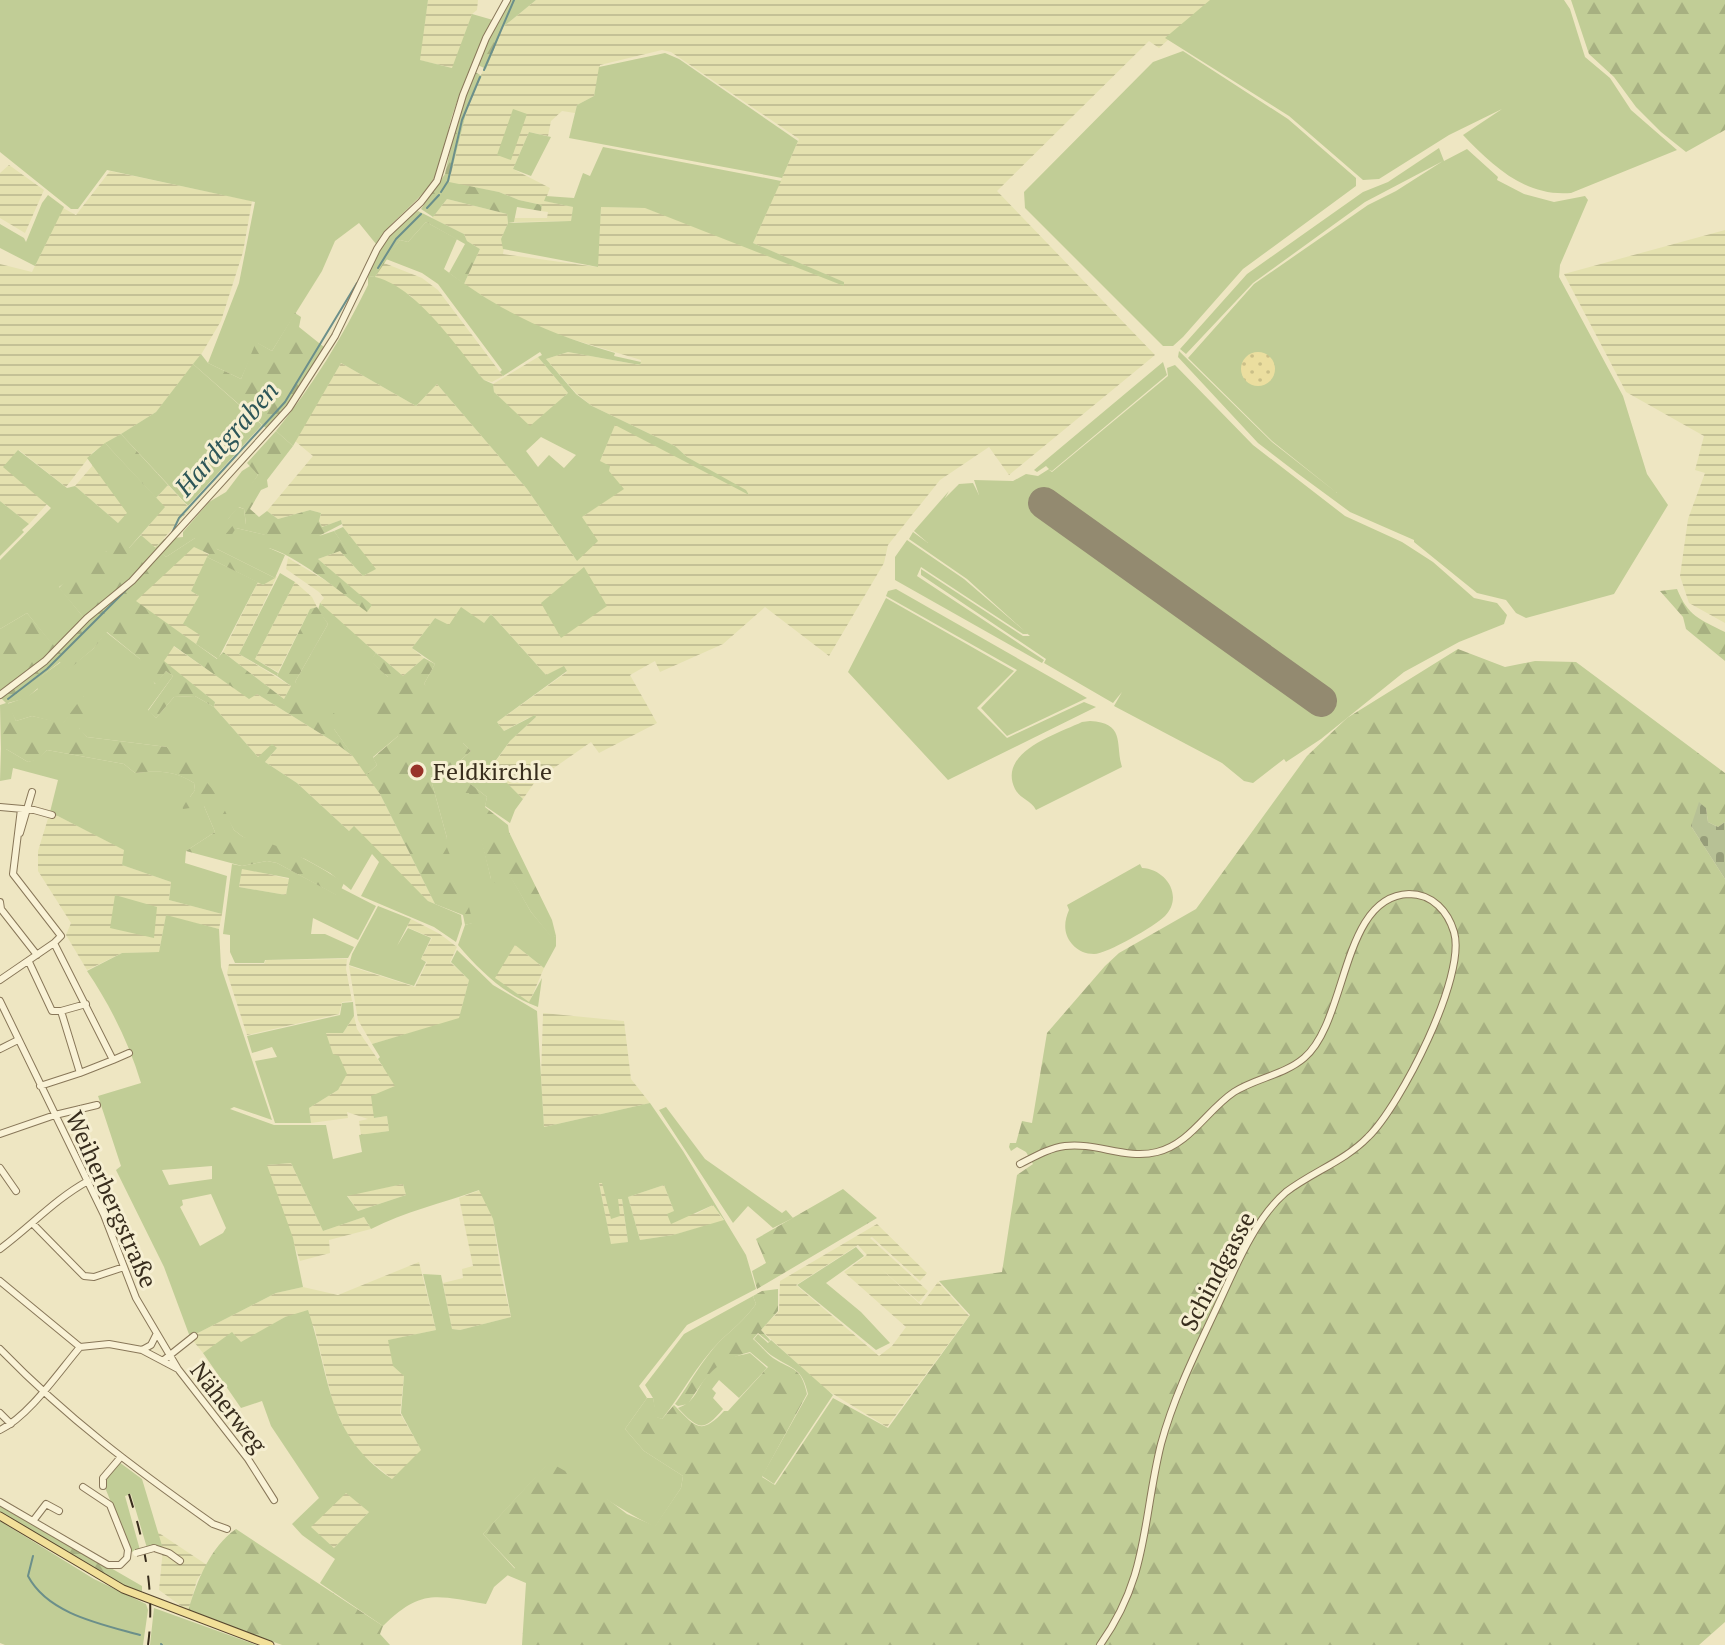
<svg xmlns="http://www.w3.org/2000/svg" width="1725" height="1645" font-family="'PT Serif',serif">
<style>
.farmland{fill:url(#farmland-rules);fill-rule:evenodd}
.green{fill:#c1cd96;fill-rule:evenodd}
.forest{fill:url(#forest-firs)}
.sand{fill:url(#sand-dots)}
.cemetery{fill:url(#cemetery-stones)}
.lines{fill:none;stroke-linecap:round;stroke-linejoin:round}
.stream{stroke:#6b8f8a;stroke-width:2}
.runway{stroke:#938a70;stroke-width:32}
.minor-casing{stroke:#887759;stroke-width:8}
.major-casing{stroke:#56452d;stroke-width:9}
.minor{stroke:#f9f2d6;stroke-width:6}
.major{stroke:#f2e099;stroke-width:7}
.rail{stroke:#382d1d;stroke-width:2;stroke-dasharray:14 14;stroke-linecap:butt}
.minor-bridge-casing{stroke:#887759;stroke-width:8;stroke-linecap:butt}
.minor-bridge{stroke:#f9f2d6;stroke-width:6}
.poi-dot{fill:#983329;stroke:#f6efd2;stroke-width:3}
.labels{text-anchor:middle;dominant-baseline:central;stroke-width:6;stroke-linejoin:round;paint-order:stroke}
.poi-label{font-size:24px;fill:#382d1d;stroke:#f6efd2;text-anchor:start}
.street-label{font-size:24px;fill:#382d1d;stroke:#f6efd2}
.water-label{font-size:26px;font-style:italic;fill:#2d5658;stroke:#f6efd2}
</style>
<defs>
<pattern id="farmland-rules" width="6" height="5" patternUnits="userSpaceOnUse" patternTransform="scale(2)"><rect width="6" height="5" fill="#e4e1af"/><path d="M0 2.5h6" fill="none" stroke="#c4c196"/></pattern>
<pattern id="forest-firs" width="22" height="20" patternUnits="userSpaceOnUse" patternTransform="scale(2)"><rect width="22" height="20" fill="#c1cd96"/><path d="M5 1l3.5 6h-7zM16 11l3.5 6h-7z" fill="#a7b081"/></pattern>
<pattern id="sand-dots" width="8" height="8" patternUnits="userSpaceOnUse" patternTransform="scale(2)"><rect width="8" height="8" fill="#ebde9f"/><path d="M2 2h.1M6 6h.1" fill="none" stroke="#cabf88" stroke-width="1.8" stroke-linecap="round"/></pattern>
<pattern id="cemetery-stones" width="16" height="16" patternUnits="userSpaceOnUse" patternTransform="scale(2)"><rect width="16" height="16" fill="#b7c195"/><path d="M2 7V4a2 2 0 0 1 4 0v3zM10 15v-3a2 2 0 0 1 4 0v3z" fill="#969d79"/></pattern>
</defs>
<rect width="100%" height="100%" fill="#eee6c2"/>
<path class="farmland" d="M428 0H478L477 10 472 14 453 68 419 60Z
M536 0H1213L1159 48 1149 41 997 191 1155 355 1009 475 989 447 940 480 888 545 884 563 829 656 765 607 723 644 660 672 655 661 630 675 657 723 599 753 591 742 541 777 539 776 523 799 491 768 510 741 536 717 528 718 504 731 497 722 567 672 564 667 546 675 491 614 484 623 449 626 435 618 412 648 424 658 403 676 333 616 320 603 324 598 319 592 286 569 288 558 328 582 367 611 371 605 318 559 340 551 363 576 375 569 343 527 341 520 322 527 319 521 321 513 310 510 278 519 267 511 313 456 295 441 341 363 416 406 437 384 527 489 577 561 582 517 623 489 600 461 615 424 749 494 687 457 675 446 592 406 576 393 546 359 568 352 640 365 641 360 545 331 517 318 464 284 480 249 467 241 464 234 432 218 447 199 507 214 508 223 501 239 505 240 503 254 597 267 601 207 646 208 843 285V282L753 243 799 139 671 52 662 50 600 65 594 96 577 105 575 113 562 111 551 121 548 136 529 132 513 169 550 188 545 201 573 207 571 221 514 222 515 218H547L548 212 541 211 542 205 519 200 499 192 449 183 469 101 503 27Z
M9 165 44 190 25 233 0 218V173Z
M110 171 252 201 243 252 221 321 202 353 156 412 93 452 66 487 19 450 4 467 47 504 29 524 0 501V264L32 272 63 208 76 215Z
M1725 230V623L1689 603 1680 576 1688 519 1705 473 1695 470 1704 436 1626 392 1564 274Z
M384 263 422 278 438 290 503 376 492 382 484 380 411 296 375 277Z
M538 357 568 393 530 427 494 392 493 384Z
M93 465 128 513 118 523 75 486Z
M168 485 190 509 155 548 141 535 164 507 156 498Z
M194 546 209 555 191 591 199 596 200 635 196 644 135 601Z
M277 576 239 654 291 686 284 699 223 652 258 582 263 585Z
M295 582 312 597 317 607 310 609 278 672 255 659Z
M173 646 249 698 257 694 334 742 354 757 380 794 435 904 428 901 398 872 354 827 349 831 297 783 265 762 277 748 258 757 214 707 215 702 163 661Z
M50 812 125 850 122 865 171 882 169 900 222 914 219 929 166 916 159 952 122 953 87 970 66 935 71 923 38 871V851Z
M242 868 289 879 286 895 239 887Z
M411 919 440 934 457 947 450 962 469 980 459 1019 372 1044 358 1020 349 966 415 987 427 962 421 959 432 938 407 927Z
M515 945 544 968 529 1003 494 978Z
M347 959 346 969 352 1001 342 1002 339 1014 247 1035 227 973 229 964H264L266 960Z
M543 1013 624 1021 631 1079 650 1103 544 1127 541 1077Z
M354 1016 357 1029 396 1086 374 1118 387 1116 389 1131 361 1135 359 1121 368 1119 347 1112 348 1118 311 1123 309 1108 338 1090 333 1054 325 1033H343Z
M291 1163 323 1231 364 1217 371 1229 329 1240 330 1253 300 1261 266 1165Z
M599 1183H602L618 1199H622L628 1242 611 1245Z
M403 1184 406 1195 358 1211 347 1195Z
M664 1185 674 1211 696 1214 713 1205 724 1221 673 1235 640 1240 628 1197Z
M480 1190 493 1219 501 1274 511 1317 460 1330 452 1329 443 1283 463 1278 462 1269 473 1266 459 1198Z
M877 1224 927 1273 920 1281 872 1237 870 1238 928 1291 919 1302 879 1267 921 1305 938 1282 969 1316 887 1427 825 1389 761 1330 779 1311 780 1281ZM858 1245 867 1255 844 1272 906 1327 892 1346 879 1356 796 1285Z
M419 1262 436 1330 389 1340 404 1376 400 1413 422 1451 392 1479 359 1452 345 1430 333 1403 314 1326 285 1317 241 1343 233 1333 203 1353 190 1337 276 1293 303 1287 338 1295Z
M346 1492 369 1512 334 1548 310 1527Z
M156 1531 207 1565 197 1580 188 1611 159 1590 163 1549Z"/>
<path class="green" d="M0 0H428L420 60 452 68 472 14 493 20C478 52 463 83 452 116 446 135 446 158 436 175 420 203 392 218 376 244L359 223 335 241 322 271 272 351 257 343 241 379 208 363 239 283 255 202 107 170 78 209H71L0 152Z
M1210 0H1564L1570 9 1585 57 1610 78 1631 110 1677 150 1571 193C1525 197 1493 166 1463 135L1502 109 1449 135 1379 179 1363 180 1289 116 1165 38Z
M1183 51 1288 119 1356 178V186L1243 269 1183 337 1173 346H1163L1025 208 1024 192 1153 62Z
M665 53 679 59 798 141 782 178 569 138 577 105 594 96 599 67Z
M513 109 527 114 511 160 497 155Z
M529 132 551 137 531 176 513 169Z
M603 147 781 181 753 243 844 282V286L645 208 601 207 598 267 503 249 501 239 508 223 571 221 573 207 544 201 546 196 574 198 583 173 590 176Z
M1439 148 1444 161 1467 149 1498 177 1497 180 1524 194 1554 202 1585 196 1588 200 1560 265 1559 277 1623 396 1647 474 1668 505 1614 594 1526 618 1516 613 1506 600 1477 593 1414 542V540L1350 512 1297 473 1258 443 1178 357 1179 351 1272 442 1337 493 1272 441 1188 358 1254 284 1368 205 1396 191 1443 161 1365 202 1253 283 1186 354 1180 349 1247 274 1363 192 1388 182Z
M48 195 64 207 35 266 0 248V224L24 238 26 242 42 203Z
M426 222 457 239 444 269C503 313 545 332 615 353L614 356 641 362 640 365 568 352 546 359 576 394 592 406 675 446 687 457 746 490 749 495 615 425 600 461 610 466 609 471 624 489 582 517 598 541 577 561 527 489 437 384 416 406 341 363 293 446 276 431C313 385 342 338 368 285V276C412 279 458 349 484 380L493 384 494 392 530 426 568 393 538 357 542 355 540 352 503 376 500 372 502 370 438 284 422 273 386 259 400 240 408 242ZM541 437 576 455 564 468 549 455 538 467 526 451Z
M1163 362 1167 375 1052 471 1049 470 1052 472 1168 376 1167 368 1175 365 1253 445 1345 516 1402 542 1433 562 1474 598 1497 603 1507 615 1504 624 1459 642 1404 672 1321 739 1286 762 1284 759 1253 783 1244 781 1222 763 1114 706 1122 692 1113 703 1044 663 1046 659 921 575V569L1023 636H1030L967 579 909 539 913 532 928 543 914 531 949 491 945 498 959 484 973 483 979 495 974 480 1013 481 1026 474 1038 476 1049 469 1046 466 1037 472 1034 470Z
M193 364 262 425 188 506 121 434 156 412Z
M105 443 165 507 129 548 105 552 59 587 84 618 55 648 27 613 0 629V560L51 508 3 467 18 450 67 488 75 486 118 523 127 513 87 458Z
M250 466 258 475 227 520 238 507 244 509 246 525 236 528 266 535 269 548 285 555 275 578 195 538 166 557 155 548 164 539 183 537V532L209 502 226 492 242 471Z
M0 501 29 524 22 530 24 532 0 556Z
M343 527 376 569 363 576 351 563 352 558 334 531Z
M907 540 964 579 1028 634H1023L921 567 917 576 1044 660 1042 663 895 580V557Z
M207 557 258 582 218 659 196 644 200 635 183 624 199 596 191 591Z
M584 567 607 606 561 638 541 603Z
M280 573 295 582 255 659 278 673 277 676 239 654Z
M896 589 1087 698 1007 736 981 708 1017 670 886 596 888 591Z
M886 598 1014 671 977 708 1007 738 1084 702 1096 707 948 780 848 672Z
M320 603 376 653 371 661 388 677 398 736 373 757 377 765 366 775 334 729 295 682 328 624 318 610Z
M461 607 484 623 491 614 546 675 564 666 567 671 497 722 504 731 535 715 536 717 510 741 491 767 523 799 515 810 510 823 485 806 487 797 468 782 491 879 511 877 531 912 552 937 556 936V946L544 968 515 945 495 978 529 1002 542 978 538 1007C505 995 481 972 458 945L465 925 472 923 443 839 447 838 430 776 454 766 471 751 463 743 424 684 435 664 412 648 435 618 449 625Z
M106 632 140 659 155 684 166 671 173 676 148 710 156 718 174 697 195 696 214 707 258 757 272 744 277 748 265 762 297 783 349 831 354 826 428 901 461 915 462 924 456 942 434 927 361 896 379 862 372 854 351 890 330 873 305 859 243 837 234 830 228 819 167 747 87 737 79 730 84 696 63 724 32 716 16 721 7 704 27 697 38 689 33 682 61 662 67 670 93 649Z
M1090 721C1126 723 1115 744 1122 767L1036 810C1031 800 1020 799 1015 789 997 752 1057 734 1082 722Z
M1 749H6L28 762 37 759 47 750 124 764 135 773C158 771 174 770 194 783L195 790 190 797 204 806 215 832 186 851 185 863 227 876 222 914 169 900 171 882 122 865 124 850 50 812 58 780 13 768 11 779 0 781Z
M267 861 277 863 337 895 341 888 376 906 358 940 313 918 311 934H325L354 947 348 958 265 960 264 963H235L230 952V935L223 934 232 864 242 866ZM242 869 289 878 286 895 239 887Z
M1140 864 1142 868C1166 869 1184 896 1165 916 1155 926 1107 954 1094 954 1086 954 1078 951 1072 944 1063 934 1064 921 1069 910L1067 905Z
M115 895 157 907 154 938 110 928Z
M378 906 411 919 397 946 408 928 431 938 421 959 426 962 414 986 349 965 352 954Z
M166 915 219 929 221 967 272 1120 234 1107 230 1109 274 1125H326L333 1159 362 1152 359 1135 389 1131 387 1116 374 1118 371 1096 395 1086 378 1059 380 1057 372 1044 459 1018 469 980 451 962 457 950 493 985 537 1011 544 1127 650 1103 683 1151 746 1255 756 1289 687 1325 639 1386 647 1398 625 1429 644 1451 683 1476 681 1488 655 1527C618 1509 585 1484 549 1463L483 1534 515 1569 494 1587 486 1604C436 1596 422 1588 383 1626L320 1583 335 1559 302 1535 292 1524 319 1498 271 1426 262 1401 241 1408 203 1353 232 1332 241 1342 285 1317 308 1310C331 1379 326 1434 392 1479L421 1450 401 1413 404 1376 393 1366 388 1340 436 1330 423 1274 441 1275 452 1329 460 1330 511 1317 493 1219 479 1190C443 1203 404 1212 371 1229L364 1217 323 1231 291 1163 267 1165 293 1238 303 1287 276 1293 190 1337 164 1267 116 1170 121 1166 98 1096 141 1083C129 1043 110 1005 87 971L122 953 159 952ZM212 1166V1179L169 1185 162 1170ZM599 1183H602L611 1219 620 1216 618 1199H622L628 1242 611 1244ZM403 1184 406 1195 358 1211 347 1196ZM664 1185 674 1211 667 1214 671 1224 713 1205 724 1220 673 1235 640 1240 628 1197ZM211 1194 226 1228 223 1233 200 1246 180 1207 183 1205 182 1200ZM346 1493 369 1512 334 1548 311 1527Z
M353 1002 354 1016 343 1033H326L333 1054 339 1056 347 1074 338 1090 309 1108 311 1123H275L255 1061 277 1057 272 1047 252 1053 247 1036 340 1015 342 1003Z
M666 1107 705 1159 782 1213 786 1210 793 1218 773 1228 748 1206 733 1223 659 1110Z
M856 1247 864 1256 826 1283 861 1312 890 1343 876 1350 797 1285Z
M753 1296 756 1304C745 1319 733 1329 720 1341 697 1364 682 1394 662 1419L656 1417 653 1398 645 1385 684 1334Z
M758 1334 768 1343 771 1340 833 1395 774 1484 762 1476 808 1394C802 1368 794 1370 774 1357 767 1353 761 1345 754 1339Z
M750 1353 767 1368 739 1398 719 1380 712 1389 716 1393 713 1398 723 1409C703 1433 698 1429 678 1408 698 1401 696 1386 711 1372 723 1358 733 1357 750 1353Z
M119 1462 142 1479 163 1549 147 1548 131 1494 125 1496 140 1550 131 1552 104 1485V1481Z
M0 1521 94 1579 146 1604 148 1610 143 1645H5L0 1643Z
M154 1608 257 1645H150Z"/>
<path class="forest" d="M510 0H536L503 27 486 69 478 65 489 39Z
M1571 0H1725V130L1686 152 1661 132 1636 107 1614 77 1589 54Z
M475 72 482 76 469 101 449 182 499 192 519 200 542 205 541 211 517 207 514 222 508 223 507 214 447 199 433 217 421 209 445 174 457 119Z
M418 211 464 234 467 241 480 249 464 284 449 273 465 244 426 222 408 242 400 240 375 277 368 276C378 250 391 223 418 211Z
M295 313 301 317 299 327 324 347 287 407 267 429 193 364 201 354 208 363 241 379 256 342 272 351Z
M276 431 293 446 267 480 268 487 261 490 250 509 259 517 267 511 278 519 310 510 321 513 319 521 322 527 341 520 342 524 319 536 334 531 353 558 351 563 340 551 318 559 372 605 367 612C342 593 294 553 265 547V535L236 528 231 536 225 535 234 524H246L244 509 239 507 226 521 224 519 258 475 247 463Z
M121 434 168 485 156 498 105 443Z
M141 535 166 557 195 538 212 537 217 549 275 578 263 585 207 557 209 554 194 547 136 601 217 659 223 652 284 699 291 686 277 676 310 609 317 607 328 624 295 682 341 719 334 729 354 757 334 742 257 694 249 699 174 646 164 661 215 702 214 707 195 696 174 697 156 718 148 711 173 676 166 671 156 684 141 672 140 659 107 632 93 649 67 671 60 662 34 682 38 688 27 698 8 703 16 721 32 716 63 723 83 696 99 704 79 729 87 737 167 747 194 767 218 796 234 830 243 837C271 839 321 866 344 883L338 896 277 863 267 861 242 866 186 851 215 832 204 806 183 809 180 801 190 797 195 790 194 783C173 770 158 771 135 773L124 764 47 750 37 760 28 762 6 749H1L0 705 6 703 0 697V629L27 613 55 647 84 618 59 588 96 546 106 552 120 538 129 548Z
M1677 589C1688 616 1699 619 1725 632V661L1686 629 1683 617 1660 591Z
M1458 649 1505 667 1535 661 1576 662 1725 773V822L1718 827 1708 822 1706 808 1691 826 1725 879V1622L1699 1645H522L526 1583 507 1575 515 1568 483 1534 549 1462 585 1482 627 1514 655 1526 681 1488 683 1476 644 1451 625 1429 647 1398H653L657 1417 662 1419 674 1405C695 1426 700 1437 724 1411H728L768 1367 750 1352C715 1361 707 1375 688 1404L678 1406 675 1404C690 1383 702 1360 720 1341 733 1329 745 1319 756 1304L753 1296 762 1291 778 1289V1311L761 1330 770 1340 769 1342 758 1333 753 1339C760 1345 766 1353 773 1358 793 1371 801 1366 807 1394L762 1477 775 1485 833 1398 888 1428 970 1315 939 1281 1002 1272 1017 1175 1033 1164 1026 1152 1017 1147 1011 1151 1009 1147 1010 1143H1016L1022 1121 1032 1123 1047 1033 1105 966 1119 953 1196 909 1307 756 1347 718Z
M376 653 403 676 424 658 435 664 424 684 472 734 463 743 471 751 454 766 430 776 447 838 444 840 466 895 473 923 465 925 463 915 435 904 380 794 366 775 377 765 373 758 398 736 368 706 388 677 370 661Z
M468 782 487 797 485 807 508 825 509 832 552 920 556 936 552 938 531 912 511 878 498 886 491 879 469 793H465L462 786Z
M843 1189 877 1218 757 1289 752 1271 766 1263 756 1239Z
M0 1504 142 1586V1595L119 1585 0 1512Z
M236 1529 383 1626 380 1634 390 1645H282L188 1611C197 1581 210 1547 236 1529Z"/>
<path class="sand" d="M1241 369a17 17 0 1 1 34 0a17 17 0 1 1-34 0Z"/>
<path class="cemetery" d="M1699 802 1706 808 1708 822 1718 827 1725 822V879L1691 826Z"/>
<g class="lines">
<path class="stream" d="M484 70 514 0
M441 192 448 181 462 120 480 77
M427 208 439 195
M378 268 396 239 421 214
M172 533 179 518 285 402 357 283
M8 699 47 669 143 573
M33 1556 28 1576C48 1614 101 1624 140 1635
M161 1644 162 1645"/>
<path class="runway" d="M1044 503 1321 701"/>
<defs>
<path id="minor" d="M0 695 45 661 87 618 132 581 289 408 335 336 377 249 387 234 421 202 437 181 463 95 486 38 507 0
M0 807 34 810 52 815
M21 809 13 874 61 936 54 943 113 1060 80 1073
M20 833 32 792
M0 902 1 909 37 955
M29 962 52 1011H61L80 1073 40 1086
M0 980 54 943
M0 1001 104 1215 136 1298 178 1369
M61 1011 86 1004
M0 1049 18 1040
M113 1060 129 1053
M0 1134 55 1115 97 1105
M1020 1164C1034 1157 1049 1148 1065 1146 1096 1142 1126 1160 1157 1152 1190 1144 1207 1110 1234 1092 1256 1078 1284 1075 1304 1058 1348 1021 1341 896 1409 894 1433 894 1448 912 1454 932 1467 976 1400 1106 1368 1137 1345 1161 1312 1172 1286 1192 1272 1204 1260 1221 1251 1237 1238 1259 1228 1284 1217 1307 1196 1352 1174 1396 1161 1444 1142 1521 1149 1576 1100 1645
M0 1168 16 1191
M33 1224 84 1276 94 1277 124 1267
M0 1249C30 1227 55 1199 88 1181
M0 1281 80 1347 109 1344 142 1350 151 1345 156 1335
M0 1349C68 1419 134 1468 213 1524L227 1529
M142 1350 178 1369 248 1459 274 1500
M165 1359 194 1336
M0 1413 11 1424
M0 1430C29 1416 58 1373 80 1347
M103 1486V1478L120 1458
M0 1502 108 1565H120L127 1558 128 1550 110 1505 83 1487
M33 1521 46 1504 59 1511
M154 1548 169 1553 180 1561"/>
<path id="major" d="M0 1516 123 1589 270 1645"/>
</defs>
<use href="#minor" class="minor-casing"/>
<use href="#major" class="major-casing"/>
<use href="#minor" class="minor"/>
<use href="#major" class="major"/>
<path class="rail" d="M129 1494C145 1545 155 1592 148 1645"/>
<defs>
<path id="minor-bridge" d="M136 1553 154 1548"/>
</defs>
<use href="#minor-bridge" class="minor-bridge-casing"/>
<use href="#minor-bridge" class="minor-bridge"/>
</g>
<circle class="poi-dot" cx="417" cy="771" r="8"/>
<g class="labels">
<g class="poi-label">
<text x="433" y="771">Feldkirchle</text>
</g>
<g class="street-label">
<text transform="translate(112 1199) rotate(66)">Weiherbergstraße</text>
<text transform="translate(1217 1271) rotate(-62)">Schindgasse</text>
<text transform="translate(229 1407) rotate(52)">Näherweg</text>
</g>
<g class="water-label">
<text transform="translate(226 438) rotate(-49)">Hardtgraben</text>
</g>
</g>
</svg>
